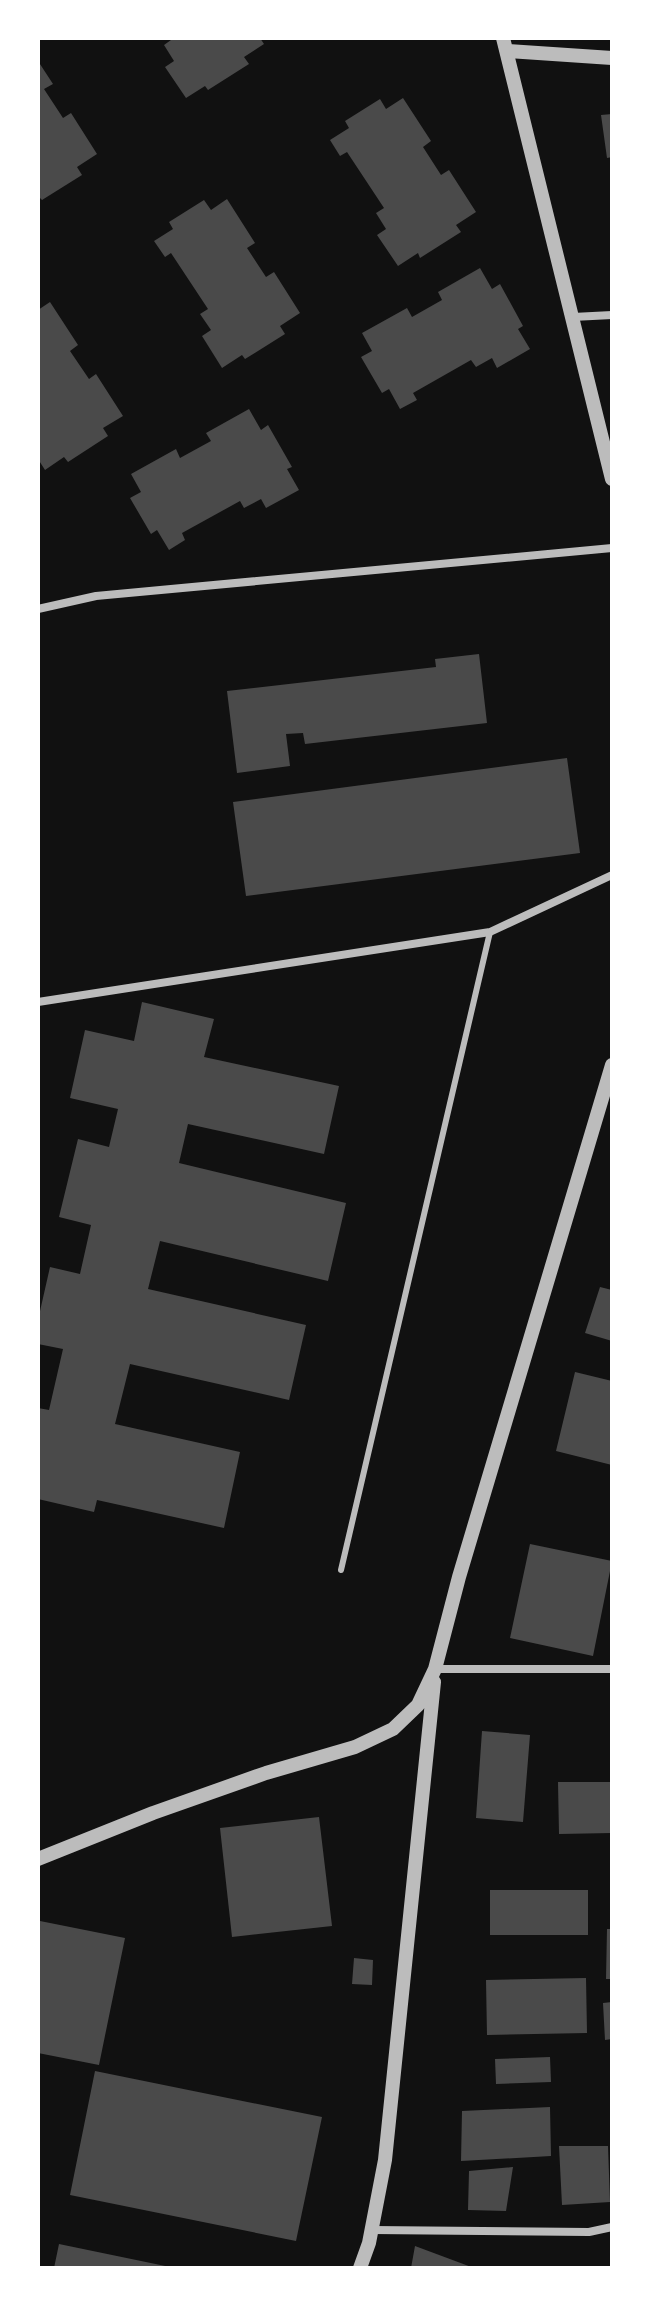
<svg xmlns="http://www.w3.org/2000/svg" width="650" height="2306" font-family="'Golos Text',sans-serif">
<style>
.building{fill:#4a4a4a}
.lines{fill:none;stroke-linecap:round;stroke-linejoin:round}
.service{stroke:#bcbcbc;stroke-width:6}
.minor{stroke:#bcbcbc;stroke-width:8}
.tertiary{stroke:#bcbcbc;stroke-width:14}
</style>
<rect width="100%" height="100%" fill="#111"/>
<path class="building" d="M170 38H260L264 44 244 57 249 64 208 90 205 86 186 98 165 67 174 61 164 45 171 40Z
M38 61 53 84 44 89 63 118 71 113 97 154 77 167 82 175 42 200 38 196Z
M403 98 431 141 423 147 441 175 449 170 476 212 456 225 461 232 420 258 418 253 398 266 377 235 386 229 376 213 384 208 347 152 340 156 330 140 349 128 345 121 380 99 386 109Z
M612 114V157L607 158 601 115Z
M227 199 255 243 247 248 266 277 274 272 300 313 280 326 285 334 245 359 242 355 222 368 202 336 211 330 200 314 208 309 171 253 165 257 154 241 173 229 169 222 204 200 211 210Z
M480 268 492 289 500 284 523 326 518 329 530 349 497 368 492 358 476 367 471 360 413 393 417 400 400 409 389 389 382 393 361 357 372 351 362 333 407 308 412 317 442 300 438 292Z
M50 302 78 345 70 351 89 379 96 374 123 416 103 428 108 436 68 462 64 457 45 470 38 459V310Z
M249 409 261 430 268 425 292 467 287 469 299 490 266 508 261 499 244 508 240 501 182 533 185 540 169 550 157 530 151 534 130 498 141 492 131 474 176 449 180 458 211 441 206 433Z
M479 654 487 723 305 744 303 733 286 734 290 766 237 773 227 691 436 667 435 659Z
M567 758 580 853 246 896 233 802Z
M142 1002 214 1019 204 1057 339 1086 324 1154 188 1124 179 1163 346 1203 328 1281 160 1241 148 1289 306 1325 289 1400 130 1364 115 1424 240 1452 224 1528 97 1500 94 1512 38 1499V1408L49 1410 63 1349 38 1344V1320L50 1267 80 1274 91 1225 59 1217 78 1139 109 1147 118 1109 70 1098 85 1030 134 1041Z
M600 1287 612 1290V1341L585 1333Z
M575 1372 612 1381V1465L556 1451Z
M530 1544 612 1561 593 1656 510 1638Z
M482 1731 530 1735 523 1822 476 1818Z
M558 1782H612V1833L559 1834Z
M319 1817 332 1926 232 1937 220 1828Z
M490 1890H588V1935H490Z
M40 1921 125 1938 99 2065 38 2053V1933Z
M607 1929H612V1979H606Z
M354 1958 373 1960 372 1985 352 1984Z
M586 1978 587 2033 487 2035 486 1980Z
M612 2002V2039L605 2040 603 2003Z
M550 2057 551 2082 496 2084 495 2059Z
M95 2071 322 2117 296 2241 70 2195Z
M550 2107 551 2156 461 2161 462 2111Z
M559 2146H608L610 2202 562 2205Z
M513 2167 506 2211 468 2210 469 2171Z
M59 2244 170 2267V2268H54Z
M415 2246 474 2268H411Z"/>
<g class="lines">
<path class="service" d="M341 1570 490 932"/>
<path class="minor" d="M573 317 612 315
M38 609 96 596 612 548
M38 1002 490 932 612 875
M435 1669H612
M372 2230 589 2232 612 2227"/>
<path class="tertiary" d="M503 38 612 479
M508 51 612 58
M38 1859 153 1813 266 1773 355 1747 393 1729 418 1705 435 1669 459 1577 612 1065
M360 2268 369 2243 385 2160 434 1682"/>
</g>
<rect width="650" height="2306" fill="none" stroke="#ffffff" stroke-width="80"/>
</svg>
